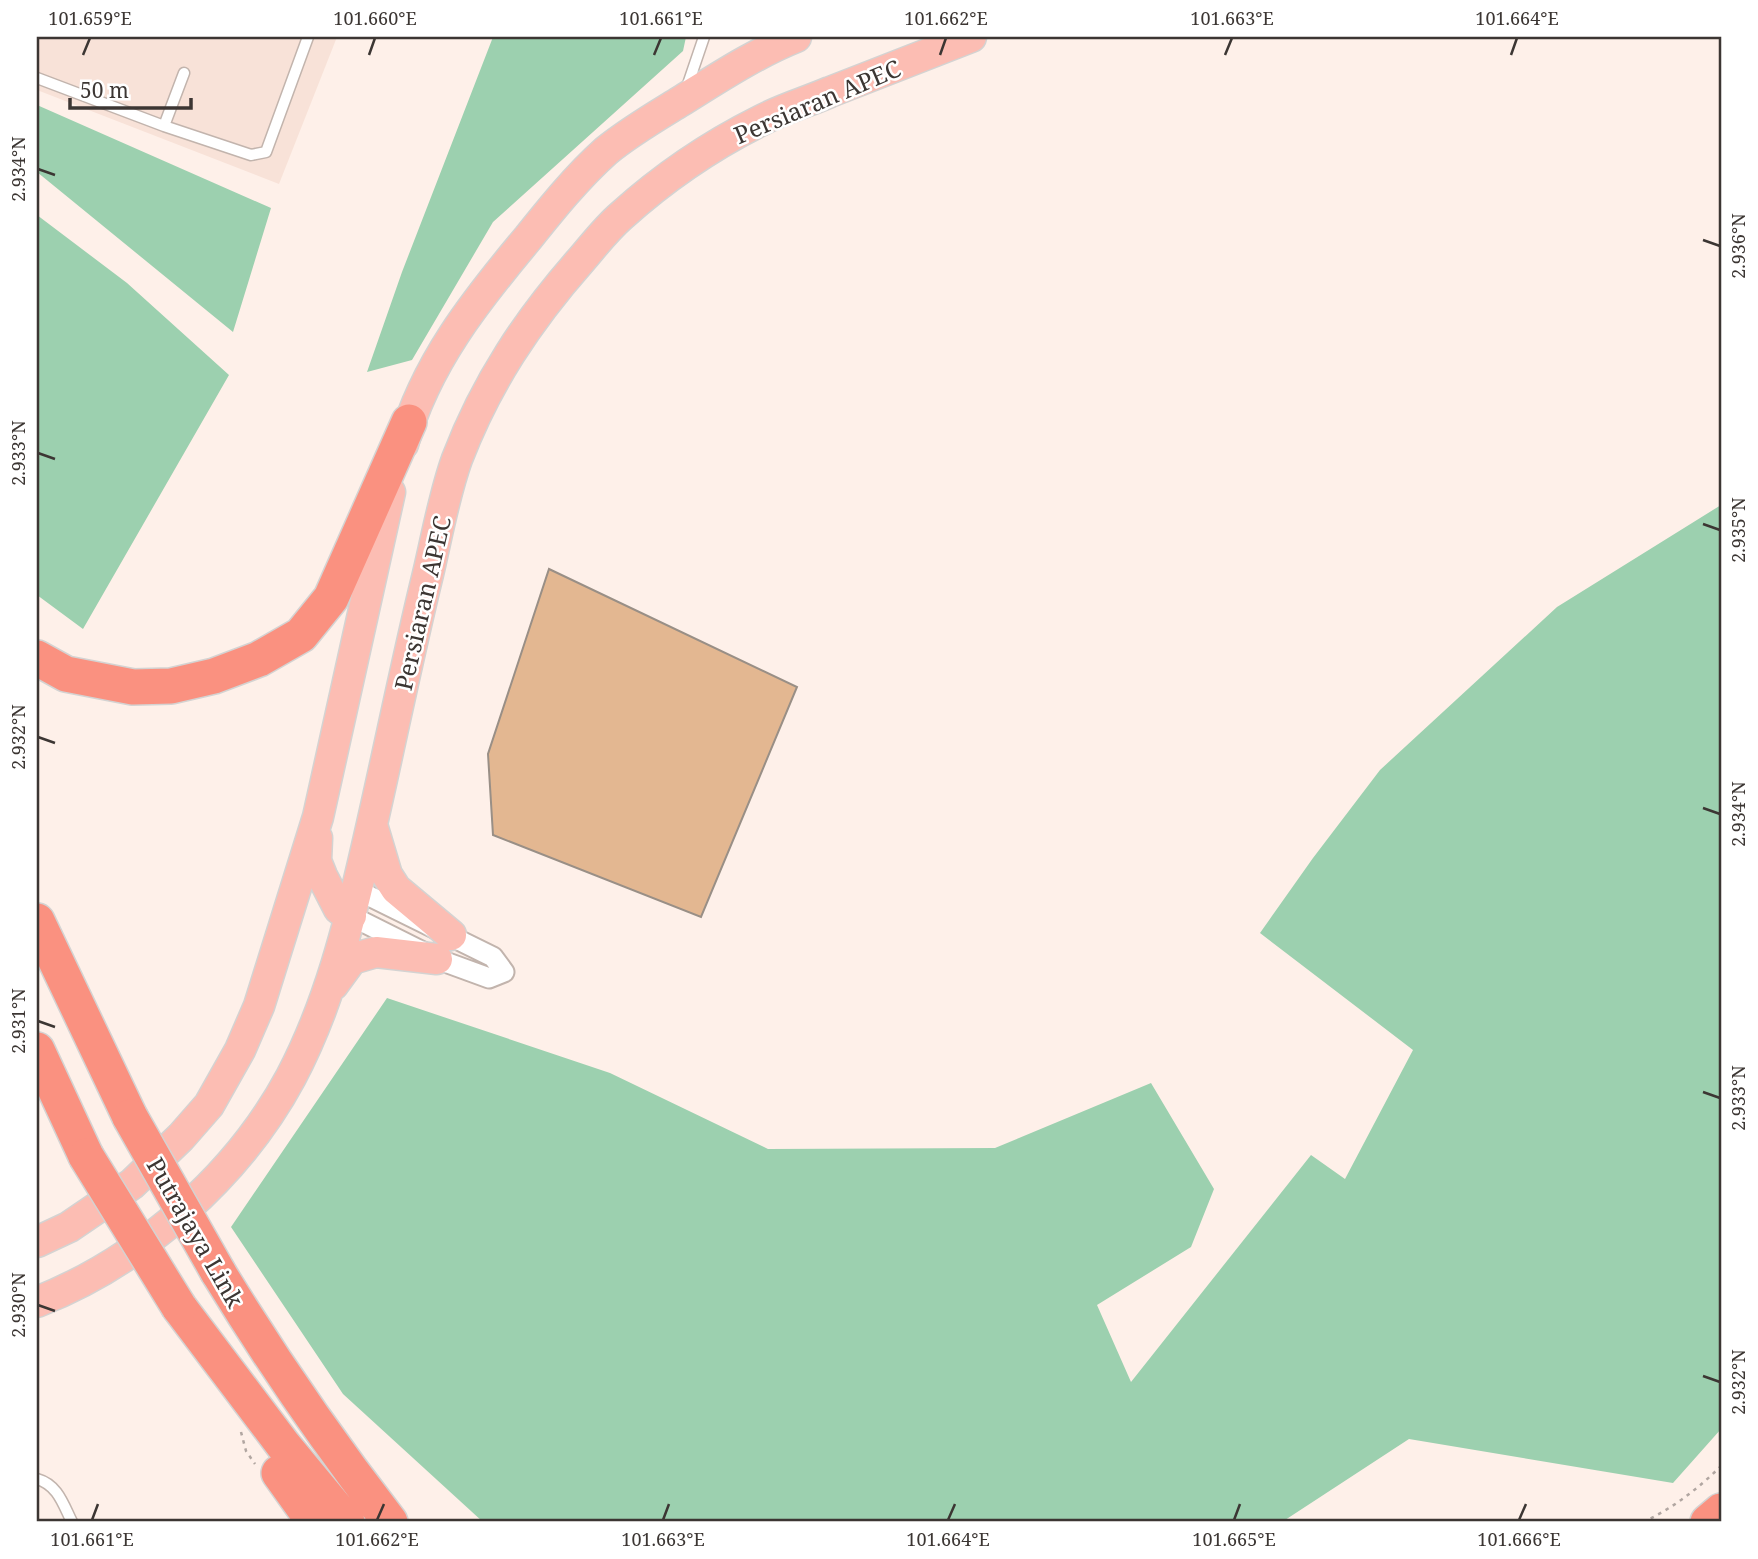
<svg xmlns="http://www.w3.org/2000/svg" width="1758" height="1559" font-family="'Noto Serif',serif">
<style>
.built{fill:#f8e2d8}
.forest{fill:#9cd0af}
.building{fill:#e3b791;stroke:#998f86;stroke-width:2}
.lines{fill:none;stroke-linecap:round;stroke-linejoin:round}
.service-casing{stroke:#c2b4ad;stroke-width:13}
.minor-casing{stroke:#c2b4ad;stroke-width:23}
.primary-casing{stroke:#d4d3d2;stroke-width:33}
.motorway-casing{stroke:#d4d3d2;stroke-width:38}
.path{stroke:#b1a6a1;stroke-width:2.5;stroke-dasharray:3.5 5;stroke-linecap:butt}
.service{stroke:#fff;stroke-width:10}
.minor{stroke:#fff;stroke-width:19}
.primary{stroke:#fcbdb3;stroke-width:30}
.motorway{stroke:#fa9180;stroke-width:35}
.motorway-bridge-casing{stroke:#d4d3d2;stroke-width:38;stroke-linecap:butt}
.motorway-bridge{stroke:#fa9180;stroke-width:35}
.ticks{fill:none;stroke:#3c3633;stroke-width:2.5}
.labels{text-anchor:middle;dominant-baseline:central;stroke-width:5;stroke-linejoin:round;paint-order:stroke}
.street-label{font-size:24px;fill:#3c3633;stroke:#fff}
.neatline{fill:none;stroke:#3c3633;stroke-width:2.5}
.ticks-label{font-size:18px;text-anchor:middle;fill:#3c3633}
</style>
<rect width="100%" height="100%" fill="#fef0e9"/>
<path class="built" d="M37 37H337L279 184 37 90Z"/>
<path class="forest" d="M493 37H686L683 51 493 222 412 360 367 372 402 272Z
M37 105 271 208 233 332 37 172Z
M37 215 127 283 229 375 83 629 37 595Z
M1721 505V1429L1673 1483 1409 1439 1282 1522H483L343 1394 231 1227 387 998 610 1073 768 1149 995 1148 1151 1083 1214 1189 1191 1247 1097 1305 1131 1382 1311 1155 1345 1179 1413 1050 1260 933 1313 858 1380 770 1557 607Z"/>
<path class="building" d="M549 569 797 687 701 917 493 835 488 754Z"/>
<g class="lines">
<defs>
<path id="service" d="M37 78 164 126 251 155 266 152 308 37
M686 90 704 37
M164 126 184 73
M37 1479C58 1485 63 1504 72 1522"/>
<path id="minor" d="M351 916 437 959 489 978 504 972 493 957 357 890"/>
<path id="primary" d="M403 444C425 364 476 300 528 238 552 208 577 177 606 151 629 132 655 117 681 101 718 78 756 53 796 37
M373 828 387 875 396 889 451 935
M317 838 316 861 322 876 339 909 351 916
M333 985 352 959 376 952 437 959
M37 1242 69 1227 132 1184 181 1137 209 1105 240 1050 259 1006 318 817 390 492
M37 1302C141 1261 238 1176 291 1077 329 1005 349 925 367 846 388 755 406 664 428 574 437 536 444 495 457 459 486 383 528 320 581 260 594 245 606 229 621 216 662 179 710 146 760 121 782 109 807 102 830 92 877 74 924 55 971 37"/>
<path id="motorway" d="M37 658 66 674 133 687 171 686 214 676 259 659 301 635 331 598 409 422
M37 921 130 1117
M37 1050 86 1156
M218 1272C271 1359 328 1442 390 1522
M179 1307 284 1446 347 1522
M279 1473 314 1522
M1708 1522 1721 1511"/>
</defs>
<use href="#service" class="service-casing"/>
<use href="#minor" class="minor-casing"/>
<use href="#primary" class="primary-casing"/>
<use href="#motorway" class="motorway-casing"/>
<path class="path" d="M241 1432 246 1451 255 1464
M1643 1522C1672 1509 1699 1488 1721 1466"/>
<use href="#service" class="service"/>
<use href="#minor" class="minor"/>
<use href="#primary" class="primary"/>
<use href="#motorway" class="motorway"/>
<defs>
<path id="motorway-bridge" d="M130 1117 218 1272
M86 1156 179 1307"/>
</defs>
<use href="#motorway-bridge" class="motorway-bridge-casing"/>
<use href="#motorway-bridge" class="motorway-bridge"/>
</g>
<path class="ticks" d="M83 55 90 38M369 55 375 38M654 55 661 38M940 55 946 38M1225 55 1232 38M1511 55 1517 38M38 169 55 175M1703 240 1720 246M38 453 55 459M1703 524 1720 530M38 737 55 743M1703 808 1720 814M38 1021 55 1027M1703 1092 1720 1098M38 1305 55 1311M1703 1376 1720 1382M92 1520 98 1504M377 1520 384 1504M663 1520 669 1504M948 1520 955 1504M1234 1520 1240 1504M1519 1520 1526 1504"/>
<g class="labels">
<g class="street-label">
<text transform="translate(817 101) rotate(-23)">Persiaran APEC</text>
<text transform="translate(422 603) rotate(-77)">Persiaran APEC</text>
<text transform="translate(196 1232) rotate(60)">Putrajaya Link</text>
</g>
</g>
<rect width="1758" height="1559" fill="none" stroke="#ffffff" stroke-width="77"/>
<path d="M70 98v10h121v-10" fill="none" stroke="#3c3633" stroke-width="3.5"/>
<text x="80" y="98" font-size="21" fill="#3c3633" stroke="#ffffff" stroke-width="5" paint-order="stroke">50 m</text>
<rect x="38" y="38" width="1682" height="1482" class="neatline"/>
<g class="ticks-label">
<text x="90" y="25">101.659°E</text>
<text x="375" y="25">101.660°E</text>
<text x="661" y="25">101.661°E</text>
<text x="946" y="25">101.662°E</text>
<text x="1232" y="25">101.663°E</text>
<text x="1517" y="25">101.664°E</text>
<text transform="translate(19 169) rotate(-90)" y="6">2.934°N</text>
<text transform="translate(1739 246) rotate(-90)" y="6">2.936°N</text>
<text transform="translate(19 453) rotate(-90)" y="6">2.933°N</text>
<text transform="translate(1739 530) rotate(-90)" y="6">2.935°N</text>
<text transform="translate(19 737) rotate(-90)" y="6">2.932°N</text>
<text transform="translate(1739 814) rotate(-90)" y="6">2.934°N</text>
<text transform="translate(19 1021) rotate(-90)" y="6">2.931°N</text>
<text transform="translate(1739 1098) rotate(-90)" y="6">2.933°N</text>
<text transform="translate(19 1305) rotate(-90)" y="6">2.930°N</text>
<text transform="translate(1739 1382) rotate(-90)" y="6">2.932°N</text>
<text x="92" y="1546">101.661°E</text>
<text x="377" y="1546">101.662°E</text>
<text x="663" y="1546">101.663°E</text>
<text x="948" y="1546">101.664°E</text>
<text x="1234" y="1546">101.665°E</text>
<text x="1519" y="1546">101.666°E</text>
</g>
</svg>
